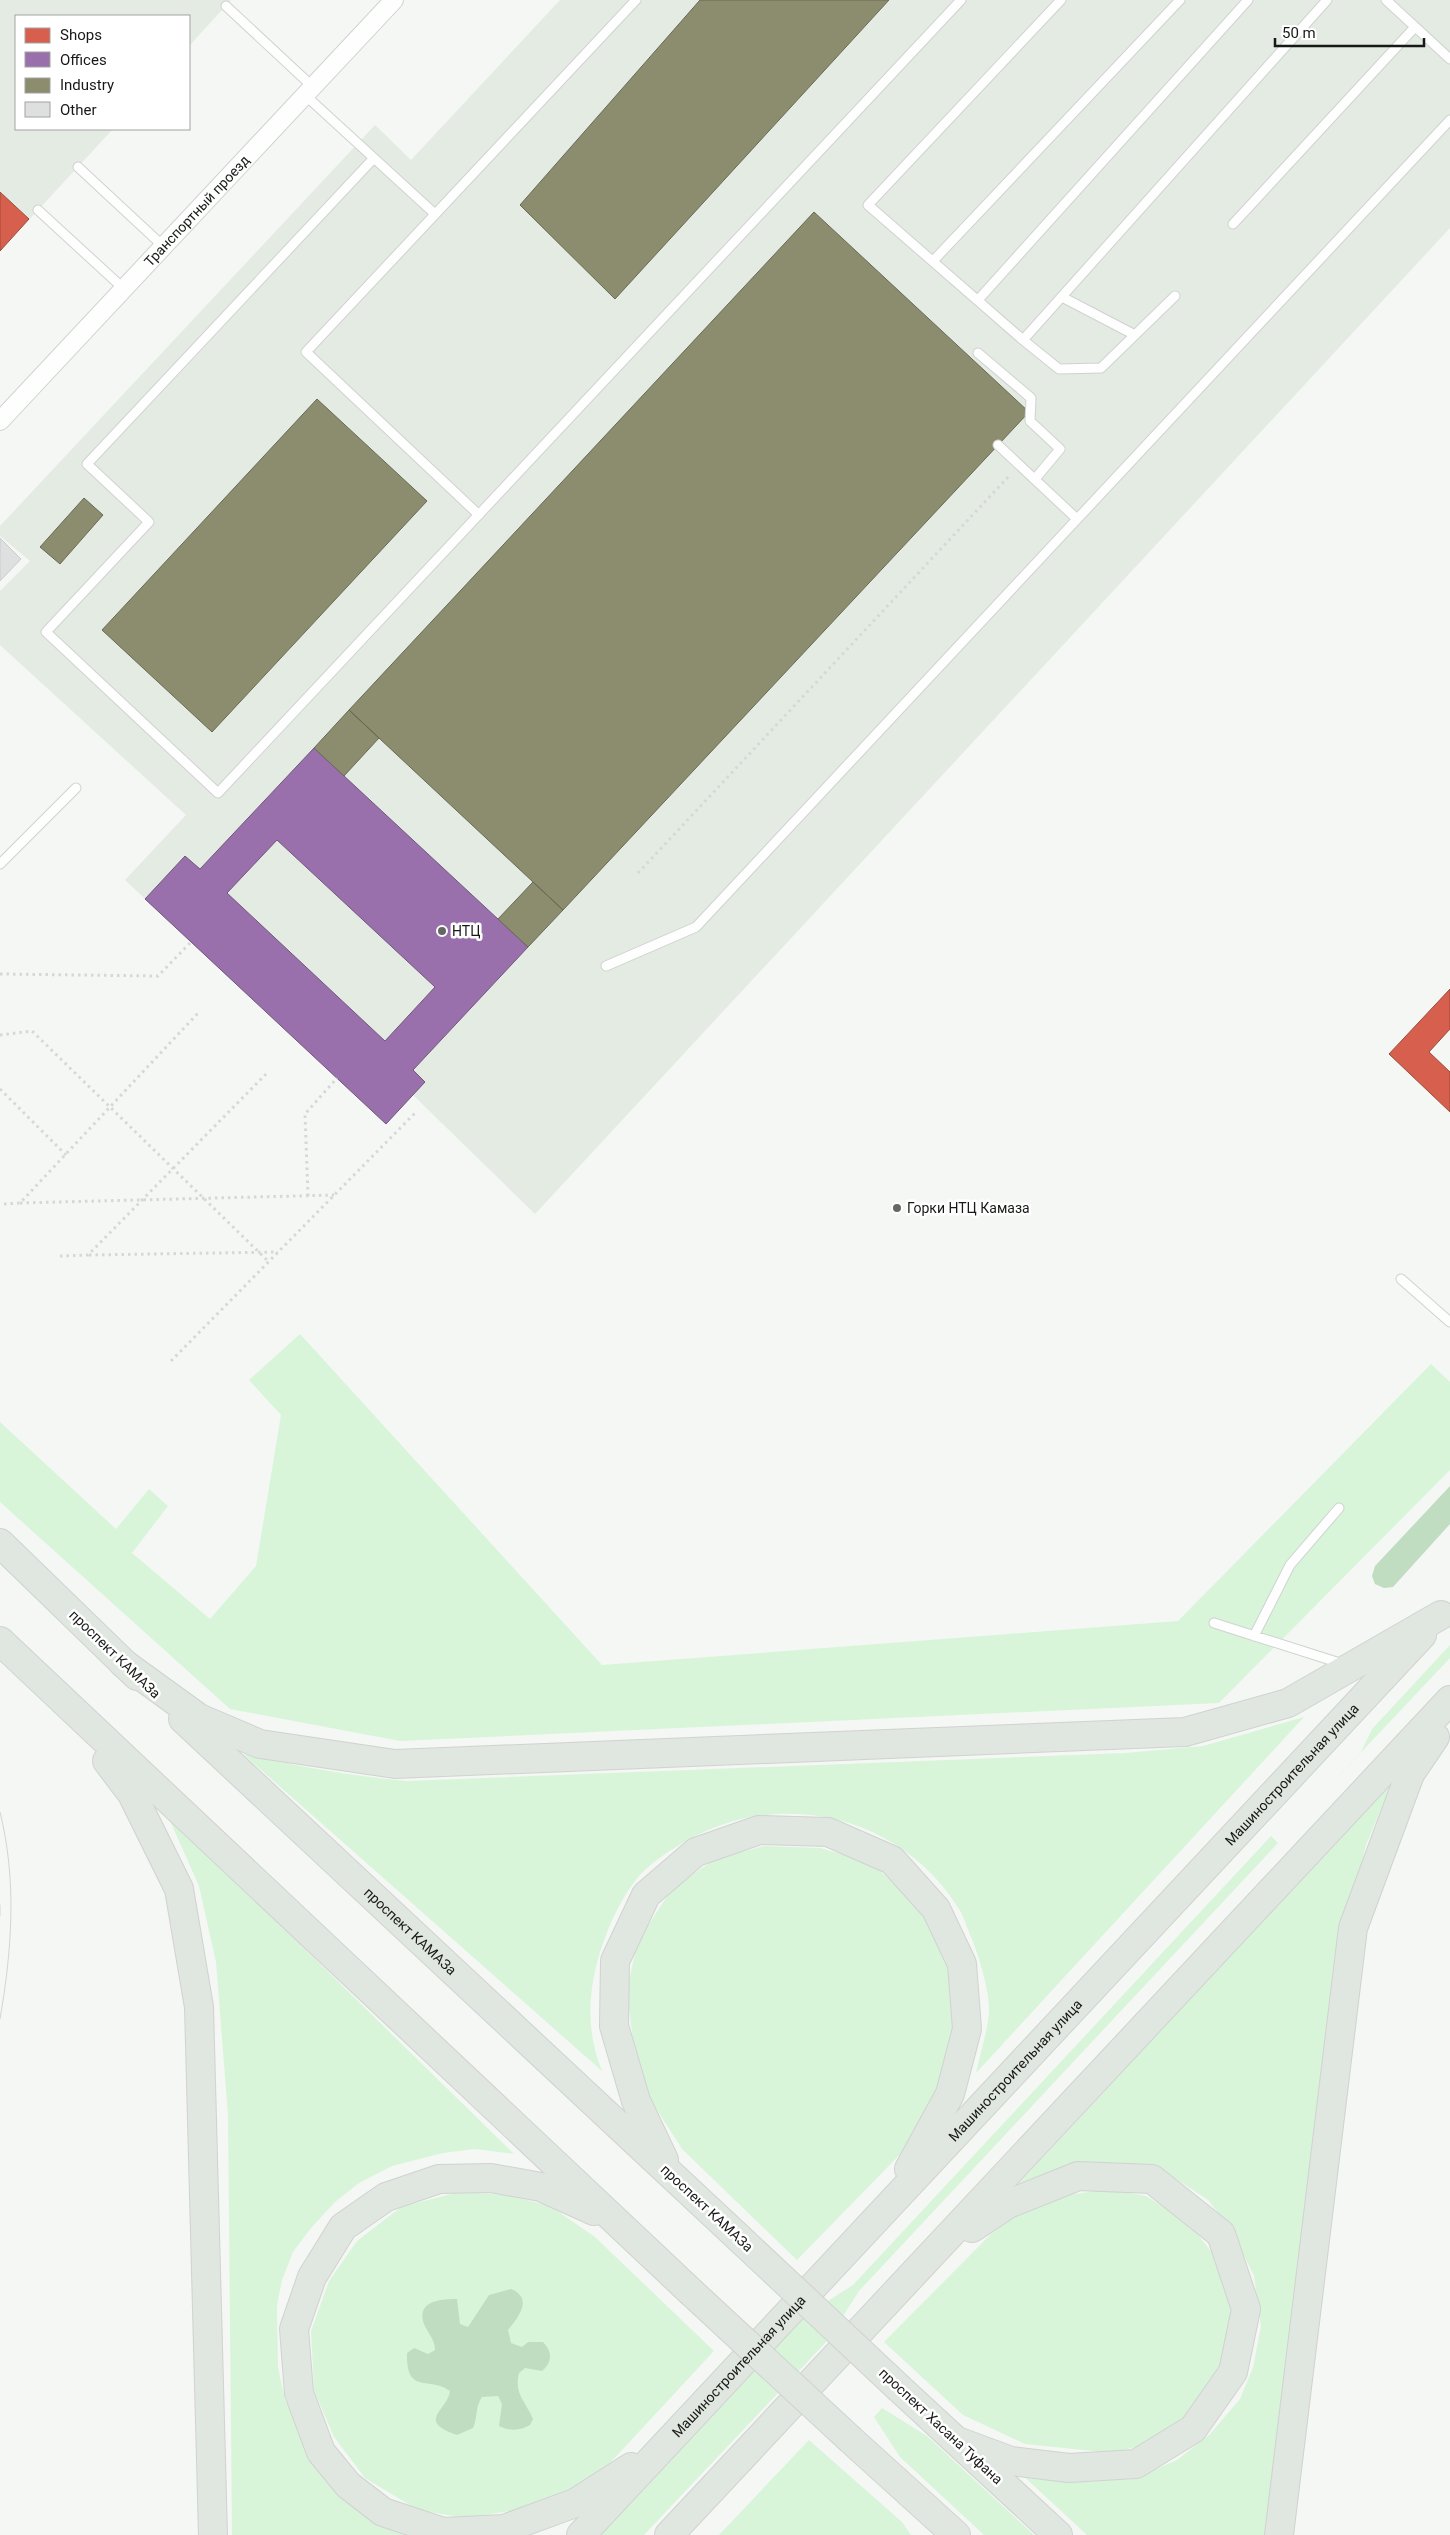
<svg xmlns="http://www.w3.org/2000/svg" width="1450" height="2535" font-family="Roboto,sans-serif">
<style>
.built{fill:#e3ebe3}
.green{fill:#d8f5da}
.forest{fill:#c0ddc1}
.shops{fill:#d6604d;stroke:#9d4b3d}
.offices{fill:#9970ab;stroke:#72567f;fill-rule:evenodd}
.industry{fill:#8c8c6e;stroke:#696a54}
.building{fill:#dedfdf;stroke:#cbcccc}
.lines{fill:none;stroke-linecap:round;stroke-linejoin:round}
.service-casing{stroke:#d0d2d0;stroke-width:11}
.minor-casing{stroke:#d0d2d0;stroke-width:20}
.primary-casing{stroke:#d1d2d1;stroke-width:30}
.path{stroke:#d6d8d6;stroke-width:3;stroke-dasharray:2.5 4;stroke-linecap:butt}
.service{stroke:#fdfefd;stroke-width:9}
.minor{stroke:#fdfefd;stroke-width:18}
.primary{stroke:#e0e6e0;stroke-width:28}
.tram{stroke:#d4d4d4;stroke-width:1}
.primary-bridge-casing{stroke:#d1d2d1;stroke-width:30;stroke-linecap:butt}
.primary-bridge{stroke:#e0e6e0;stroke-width:28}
.poi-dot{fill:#646764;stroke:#fff;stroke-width:2}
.labels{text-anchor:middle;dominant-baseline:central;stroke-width:5;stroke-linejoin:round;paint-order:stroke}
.street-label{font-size:14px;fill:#171917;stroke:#fff}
.poi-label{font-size:14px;fill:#171917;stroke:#fff;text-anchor:start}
</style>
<rect width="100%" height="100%" fill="#f4f7f4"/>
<path class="built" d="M0 0H231L189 46V16H16V129H113L0 251Z
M560 0H1450V228L535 1214 413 1095 386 1124 125 880 186 815 0 645V591L30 561 0 536V526L375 125 411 160Z"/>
<path class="green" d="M300 1334 602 1665 1178 1621 1431 1364 1450 1382V1470L1219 1703 400 1741 230 1709 0 1502V1422L116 1529 149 1489 168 1506 132 1553 210 1619 256 1566 281 1415 249 1380Z
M1450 1645V1658L1302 1815 1361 1752 1372 1729Z
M1304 1717 976 2073C980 2054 987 2033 989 2013 990 1992 979 1956 971 1937 967 1928 964 1917 959 1909 900 1813 776 1786 681 1844 666 1853 651 1863 639 1876 623 1895 610 1922 602 1946 588 1988 585 2029 602 2071L243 1754C297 1766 352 1776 407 1781L1125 1753 1203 1746Z
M1393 1780 1366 1845 1347 1922 1267 2535H1087L1019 2472 1078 2482 1133 2479 1177 2460 1210 2434 1240 2399 1253 2367 1261 2326 1254 2276 1232 2231 1208 2200 1173 2177 1122 2163 1075 2169 1009 2194Z
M167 1814 514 2154 475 2149 443 2153 392 2166 359 2183 335 2202 311 2228 293 2252 282 2280 277 2305 278 2367 285 2400 320 2473 353 2506 412 2535H232L228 2115 216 1962 199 1886Z
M1271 1836 1278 1843 859 2291 827 2341 644 2535H598L804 2316 853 2285Z
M764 1846 820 1848 870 1862 904 1892 942 1942 958 1991 956 2039 941 2085 915 2139 797 2260 682 2149 652 2102 635 2057 627 1991 637 1943 671 1890 715 1859Z
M1108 2189 1146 2196 1188 2222 1214 2255 1229 2293 1232 2341 1217 2381 1194 2413 1159 2441 1112 2453 1025 2444 963 2415 884 2342 992 2233 1021 2211 1056 2197Z
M459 2192 507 2195 550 2206 595 2237 714 2351 609 2464 572 2491 529 2508 465 2518 418 2510 365 2478 334 2437 314 2390 311 2331 329 2281 357 2241 401 2207Z
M882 2408 927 2436 1034 2535H984L900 2457 874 2417Z
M809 2440 902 2522 911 2535H719Z"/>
<path class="forest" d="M1450 1486V1524L1393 1587 1384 1588 1375 1584 1372 1576 1375 1566Z
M511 2289C534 2298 518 2318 508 2330L511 2343 522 2347 528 2342H543C552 2351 553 2362 542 2371L525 2368 519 2373C514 2395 525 2400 533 2419L530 2425C520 2431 509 2431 499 2426L502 2404 498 2396 482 2397C475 2407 478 2417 473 2428L457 2435C415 2421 448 2410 450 2391 429 2375 406 2396 407 2353L414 2348 428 2354 435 2350C435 2338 426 2332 423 2321 418 2300 443 2299 457 2299L460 2324 468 2327 489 2295Z"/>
<path class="shops" d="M0 192 29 219 0 251Z
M1450 989V1029L1429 1052 1450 1072V1112L1389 1054Z"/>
<path class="offices" d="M314 748 528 947 413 1070 425 1082 386 1124 145 899 185 856 200 869ZM277 840 435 987 385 1041 227 893Z"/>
<path class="industry" d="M700 0H889L615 299 520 205Z
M814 212 1029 412 563 910 349 710Z
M317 399 427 501 212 732 102 630Z
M84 498 103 515 60 564 40 547Z
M349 710 379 738 344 776 314 748Z
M533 882 563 910 528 947 498 919Z"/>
<path class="building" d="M0 538 21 559 0 581Z"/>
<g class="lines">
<defs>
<path id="service" d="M1061 0 868 205 1023 340 1327 0
M1386 0 1450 59
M226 6 313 87
M305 95 435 214
M374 158 87 464 149 522 46 632 218 793 961 0
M78 167 163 246
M38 210 124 289
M1233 224 1415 27
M933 261 1180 0
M1062 297 1135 335
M978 300 1248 0
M1023 340 1059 369 1101 368 1175 296
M978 353 1031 398 1030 421 1060 449 1035 479
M998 445 1077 519
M479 515 306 352 636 0
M0 864 76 788
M606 966 696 927 1450 120
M1401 1279 1450 1322
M1214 1623 1343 1664
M1254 1636 1290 1565 1339 1508"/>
<g id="minor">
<path id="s1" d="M0 421 394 0"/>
</g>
<g id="primary">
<path d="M0 1543 137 1676"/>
<path d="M0 1641 690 2291"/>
<path d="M123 1663 199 1718 260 1744 395 1764 1185 1732 1288 1703 1441 1615"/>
<path id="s2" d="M183 1719 739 2238"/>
<path d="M107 1761 132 1794 179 1889 199 2007 213 2535"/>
<path d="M664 2160 636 2101 614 2026 615 1961 646 1895 696 1852 759 1830 828 1832 892 1860 936 1909 962 1964 967 2029 950 2094 909 2169"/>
<path d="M594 2211 541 2187 491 2178 439 2179 386 2197 343 2227 312 2277 294 2329 299 2393 321 2452 348 2485 383 2512 443 2532 504 2529 575 2503 631 2467"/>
<path d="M900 2389 1058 2535"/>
<path d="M851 2440 956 2535"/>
<path d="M957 2441 1011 2461 1069 2468 1136 2464 1193 2429 1233 2372 1246 2309 1221 2234 1152 2179 1078 2176 1008 2204 972 2228"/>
<path id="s3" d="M581 2535 1422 1635"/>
<path d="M669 2535 1450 1700"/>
<path d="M1279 2535 1353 1928 1410 1774 1435 1737"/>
</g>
</defs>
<use href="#service" class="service-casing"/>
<use href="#minor" class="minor-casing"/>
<use href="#primary" class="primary-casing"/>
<path class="path" d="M638 873 1010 475
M0 974 158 976 191 942
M0 1035 32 1031 269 1262
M0 1089 66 1155
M308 1196 305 1114 337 1078
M20 1203 334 1195
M4 1204 20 1203 199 1012
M89 1255 278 1252
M60 1256 88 1255 266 1074
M171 1361 416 1112"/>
<use href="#service" class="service"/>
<use href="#minor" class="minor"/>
<use href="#primary" class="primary"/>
<path class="tram" d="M0 1812C17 1880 12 1950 0 2019
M0 1905V1916"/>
<defs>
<path id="primary-bridge" d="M739 2238 900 2389
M690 2291 851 2440"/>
</defs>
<use href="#primary-bridge" class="primary-bridge-casing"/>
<use href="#primary-bridge" class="primary-bridge"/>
</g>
<g class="poi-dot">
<circle cx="442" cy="931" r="5"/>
<circle cx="897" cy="1208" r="5"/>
</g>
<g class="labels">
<g class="street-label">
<text stroke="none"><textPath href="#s1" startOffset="288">Транспортный проезд</textPath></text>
<text transform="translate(115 1654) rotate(44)">проспект КАМАЗа</text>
<text stroke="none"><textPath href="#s3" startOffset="1041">Машиностроительная улица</textPath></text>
<text stroke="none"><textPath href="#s2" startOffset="311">проспект КАМАЗа</textPath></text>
<text stroke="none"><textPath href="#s3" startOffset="636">Машиностроительная улица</textPath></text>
<text transform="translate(707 2208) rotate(43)">проспект КАМАЗа</text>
<text stroke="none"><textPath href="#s3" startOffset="231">Машиностроительная улица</textPath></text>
<text transform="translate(941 2426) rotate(43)">проспект Хасана Туфана</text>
</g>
<g class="poi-label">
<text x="452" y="931">НТЦ</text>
<text x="907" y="1208">Горки НТЦ Камаза</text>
</g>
</g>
<rect x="15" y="15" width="175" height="115" fill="#ffffff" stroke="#a2a3a2"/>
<rect x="25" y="28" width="25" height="15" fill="#d6604d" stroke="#a2a3a2"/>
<text x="60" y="40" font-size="15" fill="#171917">Shops</text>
<rect x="25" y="52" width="25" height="15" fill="#9970ab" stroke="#a2a3a2"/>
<text x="60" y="65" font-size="15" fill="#171917">Offices</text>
<rect x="25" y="78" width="25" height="15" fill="#8c8c6e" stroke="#a2a3a2"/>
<text x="60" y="90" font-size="15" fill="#171917">Industry</text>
<rect x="25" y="102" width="25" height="15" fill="#dedfdf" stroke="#a2a3a2"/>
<text x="60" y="115" font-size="15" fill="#171917">Other</text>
<path d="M1275 38v8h149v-8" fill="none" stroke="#171917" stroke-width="2.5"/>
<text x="1282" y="38" font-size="15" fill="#171917" stroke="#ffffff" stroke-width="4" paint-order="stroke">50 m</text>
</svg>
